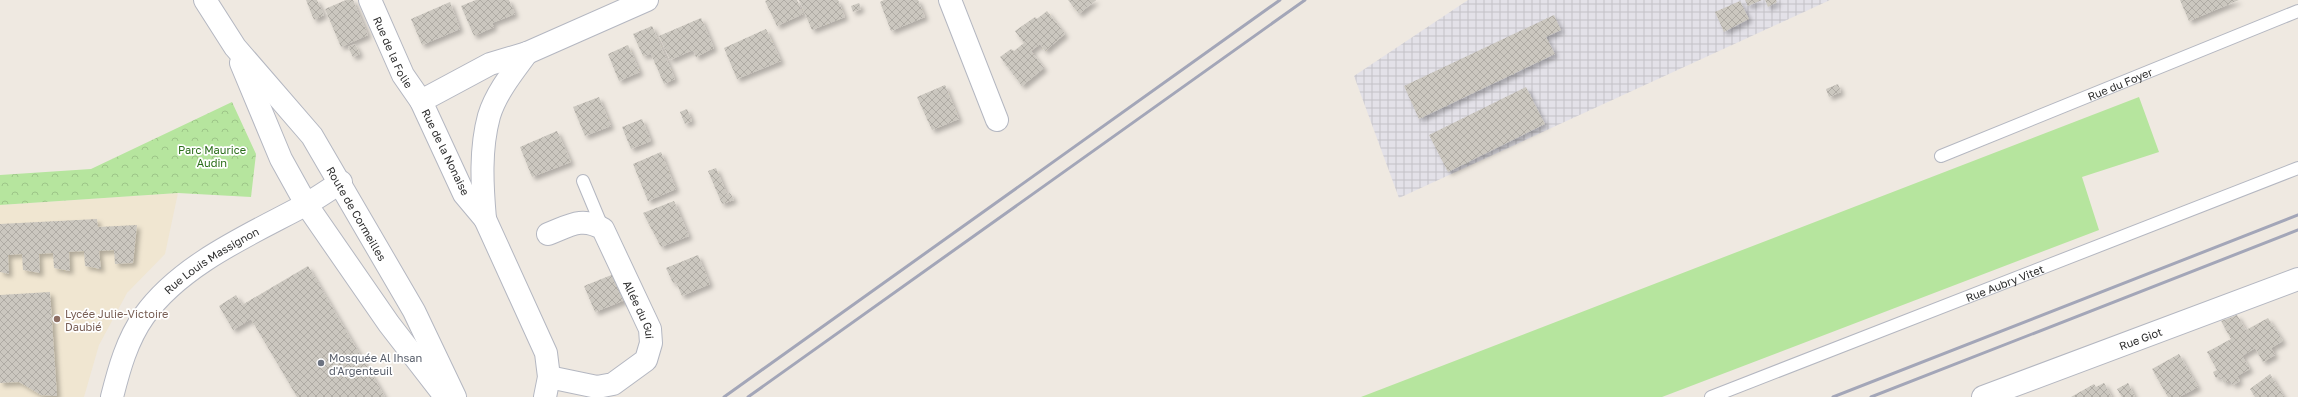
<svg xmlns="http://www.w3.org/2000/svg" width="2298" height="397" font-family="'Golos Text',sans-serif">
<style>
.industrial{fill:url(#industrial-grid)}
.education{fill:#f0e6d1}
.park{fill:url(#park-crowns)}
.garden{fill:#b6e59e}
.building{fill:url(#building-cross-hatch);filter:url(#shadow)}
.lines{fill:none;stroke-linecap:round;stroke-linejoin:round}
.lane-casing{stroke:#b4b7c1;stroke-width:14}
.street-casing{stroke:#b4b7c1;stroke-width:24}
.secondary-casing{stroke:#b4b7c1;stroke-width:24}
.lane{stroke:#fff;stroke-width:12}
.street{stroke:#fff;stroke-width:22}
.secondary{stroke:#fff;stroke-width:22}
.rail{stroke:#a3a6b8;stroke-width:3}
.education-dot{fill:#8d6e63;stroke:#fff;stroke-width:1.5}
.worship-dot{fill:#6b7280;stroke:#fff;stroke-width:1.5}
.labels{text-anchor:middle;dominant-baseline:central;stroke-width:3.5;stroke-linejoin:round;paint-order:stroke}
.street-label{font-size:11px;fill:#2e2e2e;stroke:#fff}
.park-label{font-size:11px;fill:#2c6e1b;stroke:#fff}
.education-label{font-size:11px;fill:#785e54;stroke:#fff;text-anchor:start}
.worship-label{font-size:11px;fill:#5b616d;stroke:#fff;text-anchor:start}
</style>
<defs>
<pattern id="industrial-grid" width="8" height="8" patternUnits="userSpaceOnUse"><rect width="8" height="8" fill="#e3e1e8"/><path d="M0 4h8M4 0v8" fill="none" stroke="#c3c1c7"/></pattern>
<pattern id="park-crowns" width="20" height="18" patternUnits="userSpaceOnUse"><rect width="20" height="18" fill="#b6e59e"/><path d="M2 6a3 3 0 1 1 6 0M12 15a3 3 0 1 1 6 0" fill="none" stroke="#9dc588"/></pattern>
<pattern id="building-cross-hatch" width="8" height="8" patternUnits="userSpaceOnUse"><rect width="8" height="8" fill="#cbc7bf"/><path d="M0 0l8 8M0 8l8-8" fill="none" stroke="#afaba4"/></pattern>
<filter id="shadow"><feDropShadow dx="3.5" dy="3.5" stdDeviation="2" flood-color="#0004"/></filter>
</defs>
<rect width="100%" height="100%" fill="#efe9e1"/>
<path class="industrial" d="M1468 0H1830L1399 198 1354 76Z"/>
<path class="education" d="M178 193 165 254 127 293 99 345 84 397H0V205Z"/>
<path class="park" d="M232 102 256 154 251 197 178 193 0 205V175L91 169Z"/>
<path class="garden" d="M2139 97 2159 152 2082 177 2099 230 1662 397H1361Z"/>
<path class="building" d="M306 0H317L324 15 314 20Z
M346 0H353L368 35 341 47 325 9Z
M476 0H509L515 14 492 23 494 27 474 36 461 6Z
M767 0H797L803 14 777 26 765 1Z
M799 0H838L845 17 812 30Z
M884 0H918L925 17 891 31 880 2Z
M1068 0H1096L1079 14Z
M1745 0H1762L1748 6Z
M1765 0H1776L1777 2 1768 7Z
M2180 0H2239L2189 21Z
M1740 1 1749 19 1724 32 1715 12Z
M450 2 460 29 422 45 411 19Z
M859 3 861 9 853 12 851 6Z
M1047 11 1065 34 1045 51 1040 44 1031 51 1044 68 1022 86 1000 57 1011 49 1014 51 1024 43 1015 31 1035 17 1037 19Z
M1554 15 1561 30 1546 37 1555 54 1419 119 1404 86Z
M701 18 714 48 696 57 693 50 670 60 659 36Z
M652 26 675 79 664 84 651 54 643 56 633 34Z
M766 29 781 61 737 79 724 48Z
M355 44 360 54 353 57 348 47Z
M628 45 640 72 619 81 608 54Z
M1838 84 1841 92 1829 97 1826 89Z
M945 85 959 119 932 130 917 97Z
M1526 87 1545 124 1448 172 1429 135Z
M599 97 611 126 585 136 573 107Z
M687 109 692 121 685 124 680 112Z
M642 119 651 141 631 149 622 127Z
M557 131 571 162 532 177 520 147Z
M661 152 676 189 648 201 633 164Z
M716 168 727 194 730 193 734 200 722 204 708 171Z
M674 201 689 236 661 247 643 213Z
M97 219 98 227 137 225 133 263 115 264 114 250 99 251 101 269 85 266 84 251 69 252 70 271 54 268 53 253 39 254 40 273 23 270 22 254 8 255 9 274 0 272V224Z
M698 255 710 284 682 296 676 282 673 283 666 268Z
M308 266 385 397H297L251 319 233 330 219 306 236 295 242 305Z
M614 274 625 300 595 312 584 286Z
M50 292 57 396 41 395 19 382 0 383V295Z
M2237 315 2246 330 2268 318 2283 341 2271 348 2275 355 2263 362 2255 348 2242 356 2250 369 2237 376 2240 381 2233 385 2230 380 2224 383 2220 376 2216 378 2213 372 2217 370 2207 352 2231 339 2221 321Z
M2179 354 2198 387 2179 397H2168L2152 369Z
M2270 374 2284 397H2255L2250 389Z
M2104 383 2112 397H2071L2094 384 2096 387Z
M2128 383 2135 397H2122L2117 389Z"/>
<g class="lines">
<defs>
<g id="lane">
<path id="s1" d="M1941 156 2298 11"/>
<path d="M583 181 603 229"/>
<path id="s2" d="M1711 397 2298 168"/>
</g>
<g id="street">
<path id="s3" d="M370 0 403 75 421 101"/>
<path d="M950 0 997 120"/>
<path id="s4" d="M548 234C569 226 582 216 603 229L650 329 651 343 646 360 613 384 597 387 549 377"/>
<path id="s5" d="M112 397C119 369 127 340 144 316 181 264 251 234 305 205 317 198 329 190 341 182"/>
<path id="s6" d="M1983 397 2298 279"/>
</g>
<g id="secondary">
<path id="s7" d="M205 0 235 47 312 136 414 311 455 397"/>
<path d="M241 63 281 159 306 204 389 324 444 395"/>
<path d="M485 219C482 185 480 149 489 116 496 93 513 72 527 53"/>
<path d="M545 397 549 377 546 353 485 219 464 194 421 101 490 64 527 53 647 0"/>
</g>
</defs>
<use href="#lane" class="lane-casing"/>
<use href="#street" class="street-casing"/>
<use href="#secondary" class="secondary-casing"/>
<use href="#lane" class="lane"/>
<use href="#street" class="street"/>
<use href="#secondary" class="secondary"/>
<path class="rail" d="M724 397 1280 0
M748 397 1305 0
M1833 397 2298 215
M1871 397 2298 230"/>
</g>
<circle class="education-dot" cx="57" cy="319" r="4"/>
<circle class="worship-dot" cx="321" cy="363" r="4"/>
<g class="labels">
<g class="street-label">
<text stroke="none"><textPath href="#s3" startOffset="57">Rue de la Folie</textPath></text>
<text stroke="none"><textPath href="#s1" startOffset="193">Rue du Foyer</textPath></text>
<text transform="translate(446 152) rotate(64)">Rue de la Nonaise</text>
<text stroke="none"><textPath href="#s7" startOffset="263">Route de Cormeilles</textPath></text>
<text stroke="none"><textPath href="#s5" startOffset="176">Rue Louis Massignon</textPath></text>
<text stroke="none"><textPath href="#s2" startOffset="315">Rue Aubry Vitet</textPath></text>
<text stroke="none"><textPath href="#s4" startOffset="147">Allée du Gui</textPath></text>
<text stroke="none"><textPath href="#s6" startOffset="168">Rue Giot</textPath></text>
</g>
<g class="park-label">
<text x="212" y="149">Parc Maurice<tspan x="212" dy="13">Audin</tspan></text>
</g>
<g class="education-label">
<text x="65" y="313">Lycée Julie-Victoire<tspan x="65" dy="13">Daubié</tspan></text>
</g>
<g class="worship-label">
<text x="329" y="357">Mosquée Al Ihsan<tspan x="329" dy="13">d'Argenteuil</tspan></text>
</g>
</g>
</svg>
